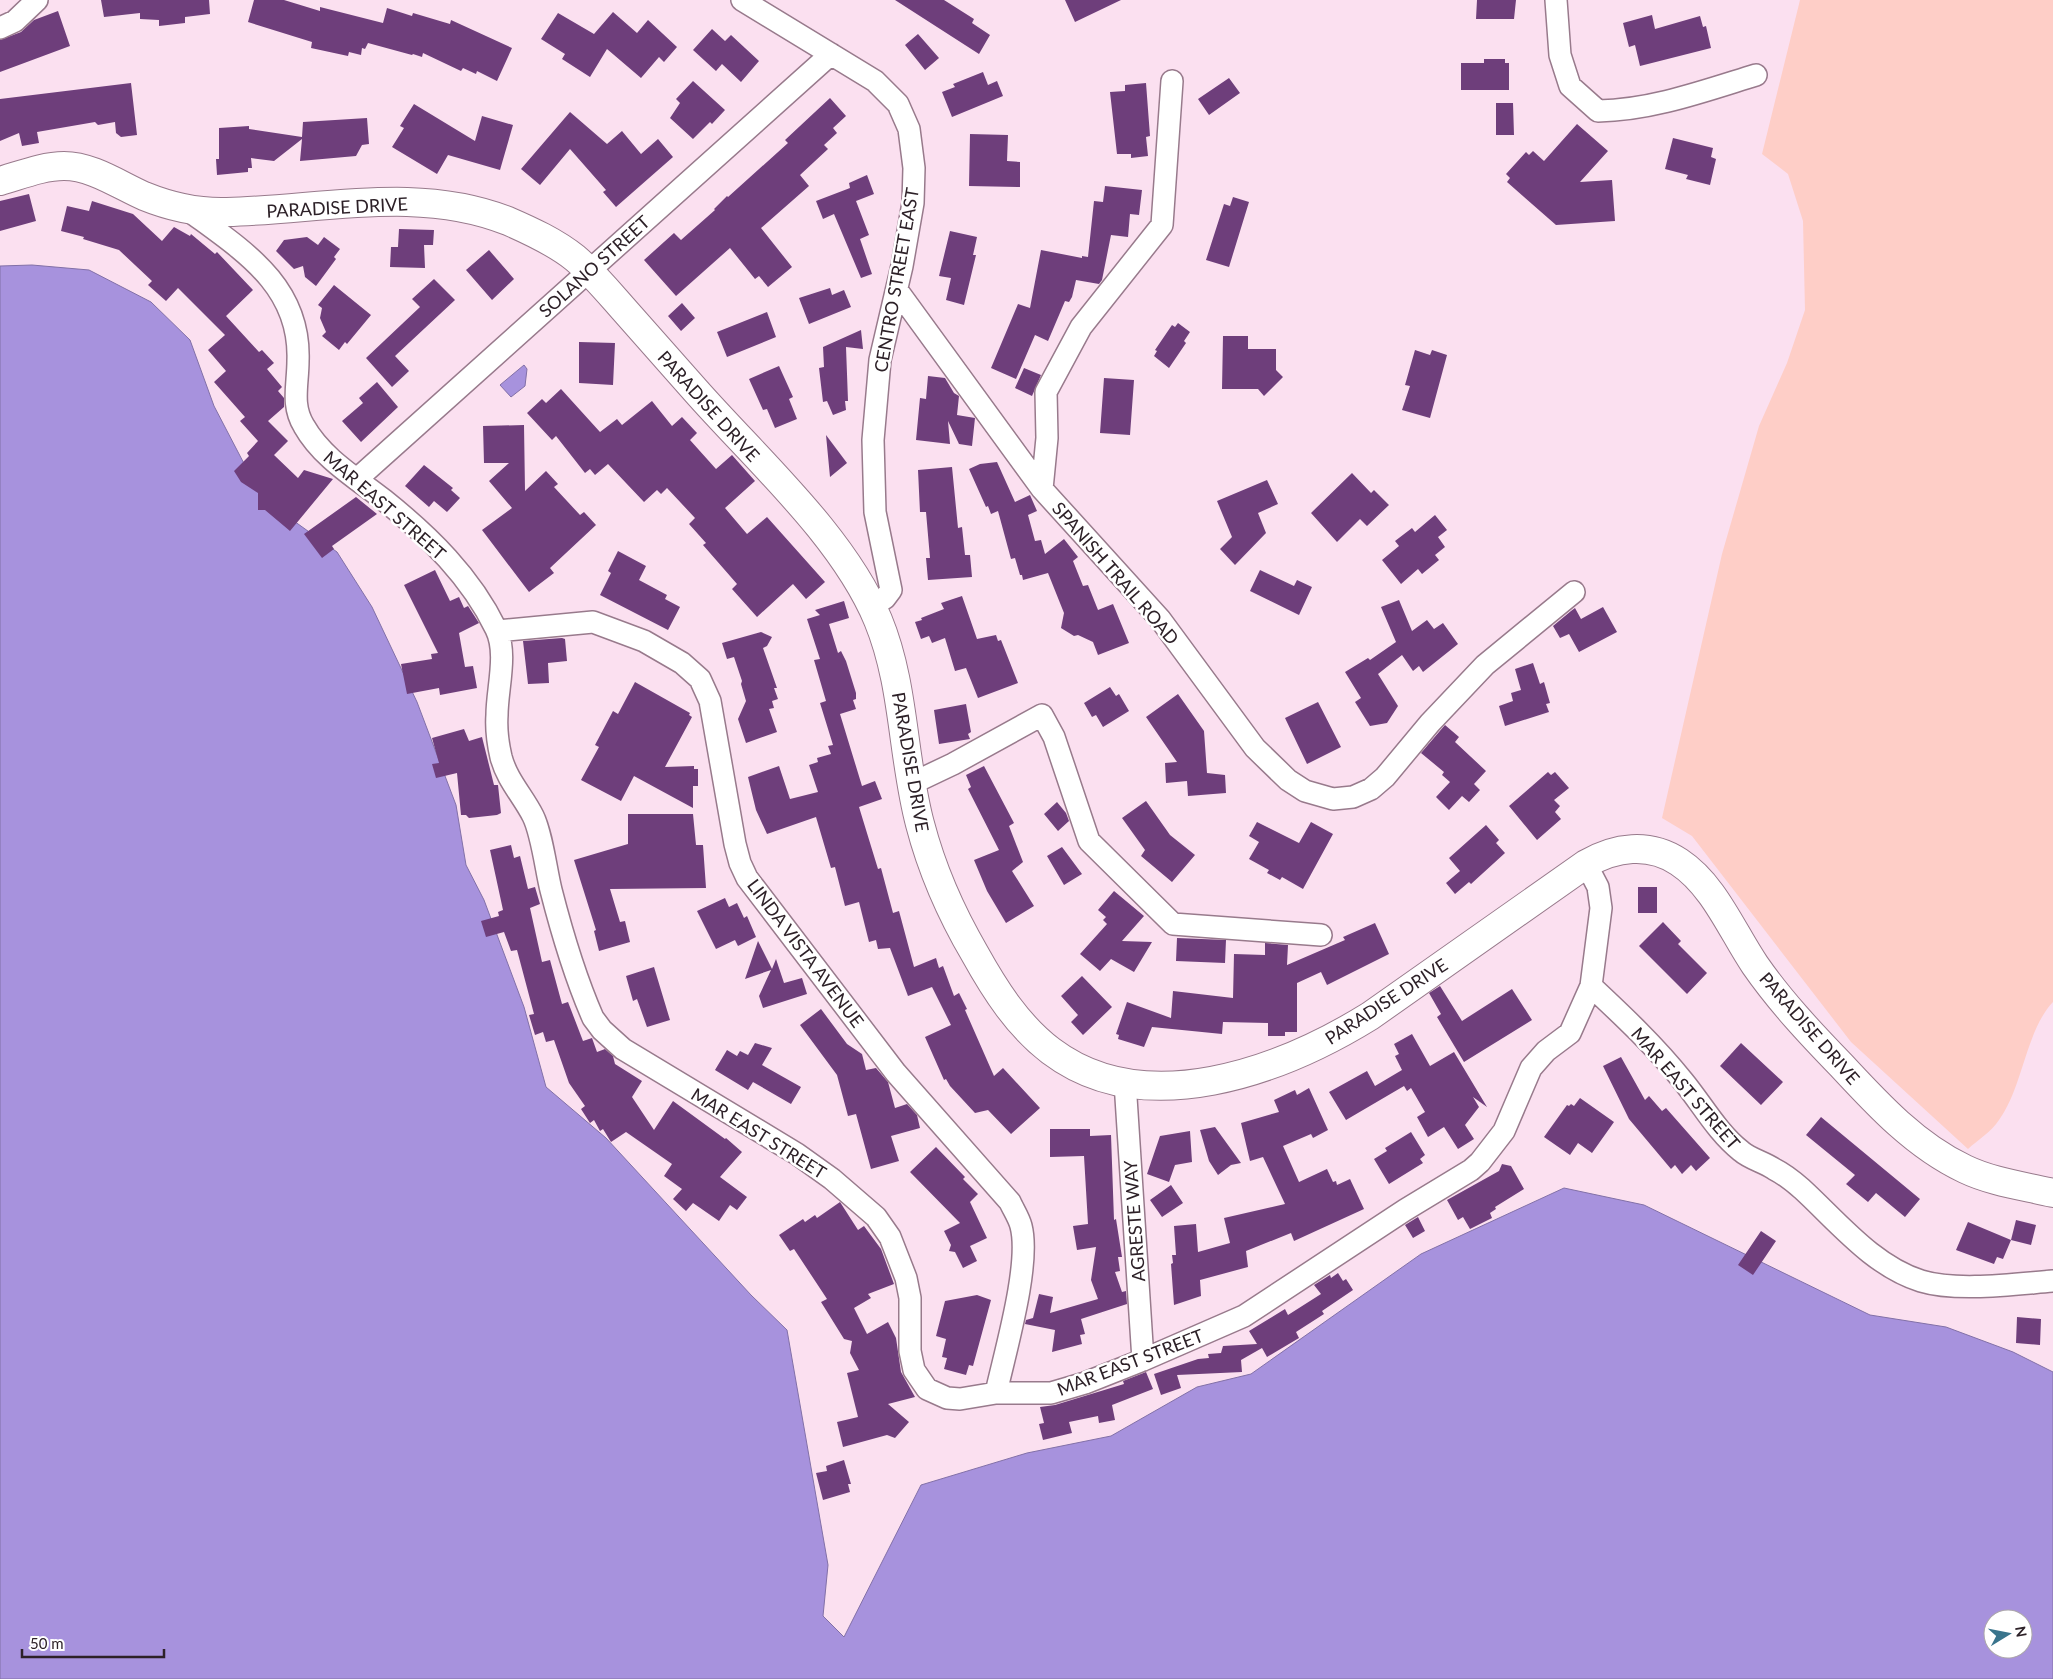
<svg xmlns="http://www.w3.org/2000/svg" width="2053" height="1679" font-family="Lato,sans-serif">
<style>
.green{fill:#fecec7}
.water{fill:#a792dd;stroke:#8270a7;fill-rule:evenodd}
.building{fill:#6e3e7b}
.lines{fill:none;stroke-linecap:round;stroke-linejoin:round}
.street-casing{stroke:#987a8c;stroke-width:24}
.secondary-casing{stroke:#987a8c;stroke-width:30}
.street{stroke:#fff;stroke-width:21}
.secondary{stroke:#fff;stroke-width:28}
.labels{text-anchor:middle;dominant-baseline:central;stroke-width:5;stroke-linejoin:round;paint-order:stroke}
.street-label{font-size:18px;fill:#2d2128;stroke:#fff}
</style>
<rect width="100%" height="100%" fill="#fbe0f0"/>
<path class="green" d="M1800 0H2053V1002C2026 1030 2023 1087 1999 1120 1992 1131 1978 1140 1968 1149L1851 1042 1692 836 1662 818 1722 554 1759 426 1787 363 1805 310 1803 221 1788 174 1762 154Z"/>
<path class="water" d="M32 265 89 270 151 302 190 340 214 406 262 498 337 552 372 607 417 702 456 805 466 865 484 900 524 1007 546 1087 606 1138 751 1295 787 1330 828 1565 823 1616 844 1637 921 1485 1027 1453 1111 1436 1197 1387 1251 1374 1421 1254 1564 1188 1644 1205 1870 1315 1946 1327 2013 1352 2053 1372V1679H0V266ZM1993 1619H2023V1649H1993Z
M524 365 527 369 525 386 511 397 500 385Z"/>
<path class="building" d="M101 0H209L210 14 185 17V23L159 26V20L140 19V13L104 17Z
M254 0H284L320 11V7L383 23 387 8 412 16 413 13 450 24 451 20 512 48 497 81 477 71 476 74 463 68 461 71 423 53 422 57 413 54 412 55 368 43 365 49 362 48 361 55 349 52 348 56 311 48 312 42 248 22Z
M895 0H944L974 19 972 23 990 35 979 54Z
M1065 0H1121L1075 22Z
M1477 0H1516L1514 19H1476Z
M58 11 70 46 0 72V40L21 32 34 20Z
M613 12 637 33 648 20 677 47 664 62 659 57 641 78 607 49 590 77 562 59 565 54 541 39 558 13 594 34Z
M1652 15 1655 29 1700 16 1703 27 1706 26 1711 48 1640 66 1635 45 1629 47 1623 23Z
M712 29 725 41 731 35 759 61 741 82 722 64 716 71 693 50Z
M918 34 939 58 925 70 905 45Z
M1484 59H1505V63H1509V90H1461V63H1484Z
M983 72 988 85 997 81 1003 96 952 117 942 92 955 87 953 84Z
M1229 78 1240 93 1209 115 1198 99Z
M693 81 725 110 712 124 710 122 693 139 670 118 680 103 676 99Z
M131 83 137 135 121 137 116 133 115 122 98 125 95 122 37 132 39 143 22 146 19 133 0 141V99Z
M1146 83 1150 136 1146 137 1148 156 1131 158V154H1117L1110 92 1125 91V85Z
M830 98 846 116 833 128 837 133 824 145 828 149 800 175 809 186 761 228 792 267 768 287 759 276 755 279 730 248 676 296 644 260 674 233 681 240 715 210 714 209 727 196 728 197 788 143 785 140Z
M1496 103H1513L1514 135H1496Z
M414 104 475 141 482 116 513 125 500 170 448 155 437 174 392 147 404 128 400 126Z
M570 112 607 144 622 131 641 154 658 139 673 157 616 207 603 192 606 190 570 149 540 185 521 169Z
M367 118 369 144 362 145 356 156 300 161 302 139 274 161 251 158 252 168H248V172L217 175 216 159H219V128L249 126V129L302 137 303 122Z
M1577 124 1608 151 1580 182 1612 180 1615 221 1556 225 1507 182 1510 178 1506 174 1526 152 1529 155 1533 151 1544 161Z
M970 134 1008 135 1007 161 1020 162V187L969 186Z
M1673 138 1713 148 1711 157 1716 159 1710 185 1686 179 1688 175 1665 169Z
M867 175 874 194 856 201 869 235 860 239 872 274 861 278 834 214 823 219 816 201 850 188 849 183Z
M1105 186 1142 190 1139 215 1130 214 1128 237 1111 235 1102 280 1099 284 1076 280 1072 297 1069 302 1065 301 1048 341 1035 335 1016 379 991 368 1018 304 1030 308 1041 250 1082 258V256L1088 257 1094 201 1103 202Z
M29 194 36 221 0 231V201Z
M1233 197 1249 202 1229 267 1206 260 1224 204 1230 206Z
M92 201 133 214 162 241 174 227 190 236 191 234 215 254 217 252 253 290 226 316 259 352 262 350 274 363 267 369 282 387 278 391 284 398V407L268 421 288 441 274 455 298 478 304 470 333 479 290 531 265 510H258V493L241 482 234 471 249 456 247 453 258 441 240 421 245 417 214 382 226 371 208 350 225 335 178 288 166 301 148 285 152 281 119 250 83 239 84 237 61 231 67 206 89 211Z
M399 229 434 230 433 245H424L425 268 390 267 391 247H398Z
M950 231 977 237 973 255H976L964 305 946 300 951 278 939 276Z
M307 237 318 245 324 237 340 249 334 257 336 259 316 286 305 277 303 266 294 269 276 251 284 240Z
M489 250 514 279 492 300 466 270Z
M434 279 455 300 395 356 409 371 392 387 366 358 420 307 412 299Z
M334 285 371 315 347 344 345 342 339 350 322 336 326 332 320 318 322 308 318 305Z
M830 288 832 295 844 290 851 307 809 324 799 298Z
M682 303 695 318 681 331 668 316Z
M767 312 776 337 727 357 717 332Z
M1178 323 1190 332 1184 341 1186 343 1169 368 1154 356 1157 351 1155 350 1172 325 1175 327Z
M861 330 863 349 846 347 848 401H845L846 410 833 415 827 401 823 402 819 368 824 367 823 347Z
M1223 336H1248V349H1276V370L1283 377 1264 396 1258 389H1222Z
M579 342 615 343 613 385 579 383Z
M1415 350 1430 355 1432 350 1447 355 1430 418 1402 410 1410 386 1405 385Z
M779 366 793 397 789 399 797 419 775 428 767 409 763 410 749 379Z
M1024 368 1041 375 1032 396 1015 388Z
M928 376 945 378 954 393 959 396 957 415 975 418 972 446 959 444 948 421 950 444 916 440 920 398 926 399Z
M1104 378 1134 380 1130 435 1100 433Z
M377 382 398 407 361 442 342 421 363 403 359 398Z
M561 389 600 432 617 419 622 425 652 401 672 426 682 417 697 433 690 440 716 469 732 455 755 481 725 508 747 534 767 517 825 582 806 599 793 584 757 617 732 589 737 584 703 545 706 543 689 524 695 518 667 488 661 494 657 490 644 502 608 464 595 475 590 469 585 473 556 436 552 440 527 413 542 399 546 403Z
M524 425 525 491 546 471 558 484 554 487 580 515 584 512 596 525 550 568 554 573 529 592 482 530 512 508 489 481 509 463H484L483 426Z
M826 435 847 463 830 477Z
M997 462 1015 502 1030 495 1037 511 1028 515 1035 541 1041 540 1045 554 1064 539 1078 557 1073 561 1083 586 1088 585 1098 610 1113 604 1129 643 1098 655 1093 642 1078 635 1074 636 1061 628 1064 613 1048 573 1023 580 1022 575H1020L1015 558 1011 559 998 511 991 514 988 506 986 507 969 469 980 464Z
M424 465 453 488 451 490 460 498 447 512 434 501 429 507 405 486Z
M952 467 958 528 962 527 965 555H970L972 577 928 580 926 558H930L926 512H920L918 470Z
M1352 473 1371 493 1374 490 1389 505 1367 526 1360 519 1337 542 1311 513Z
M1267 480 1278 504 1258 513 1266 533 1235 565 1220 549 1232 537 1217 501Z
M356 497 377 514 332 546 334 549 322 558 304 534Z
M1435 515 1447 530 1438 537 1445 547 1435 555 1439 560 1422 574 1418 569 1401 584 1382 560 1399 546 1395 541 1412 528 1415 532Z
M618 551 646 566 639 580 667 595 665 599 680 607 668 630 600 595 611 573 608 571Z
M435 570 450 601 459 597 464 608 468 606 479 623 459 633 465 667 473 666 477 688 440 695 439 688 407 694 401 664 432 659 431 654 438 653 404 585Z
M1260 570 1294 586 1297 580 1312 587 1299 615 1250 591Z
M962 596 977 639 996 635 998 641 1001 640 1018 683 978 698 966 668 955 671 945 638 932 643 929 636 921 639 915 622 922 620 921 618 944 609 941 603Z
M1399 600 1412 631 1427 620 1434 629 1443 623 1458 644 1423 672 1419 666 1413 671 1402 655 1378 674 1398 706 1387 723 1370 726 1355 702 1361 698 1345 672 1368 658 1370 660 1396 642 1381 607Z
M844 601 849 618 829 624 838 653 841 651 846 661 856 693V699L853 700 856 709 840 714 862 786 875 781 882 799 859 807 878 869 881 868 893 913 899 911 914 967 936 958 939 968 943 966 954 996 959 993 967 1009 965 1010 994 1076 1003 1068 1040 1108 1011 1134 988 1110 975 1113 950 1086 946 1079 944 1080 925 1037 951 1025 932 987 908 996 890 948 878 949 876 940 869 942 859 902 845 906 835 867 831 868 816 817 767 834 756 810 748 777 779 766 790 799 818 792 809 765 818 762 817 758 831 754 828 746 833 745 820 703 826 701 814 660 820 659 807 619 820 615 815 610Z
M1603 607 1617 632 1579 652 1569 634 1560 638 1553 626 1571 611 1575 608 1581 619Z
M761 632 772 637 767 646 763 648 777 688H774L778 699 772 701 774 708 769 709 777 732 746 743 738 719 746 701 741 684 742 681 734 657 727 659 722 643Z
M562 638 565 639 567 661 548 663 549 683 528 684 523 641Z
M1533 663 1540 684 1544 682 1550 703 1546 704 1549 712 1505 726 1499 706 1513 701 1511 693 1521 690 1515 669Z
M635 682 690 713 689 715 692 717 665 767 694 766V769H698V786H693V808L634 776 621 801 581 780 599 747 595 745 613 711 618 714Z
M1110 687 1116 696 1119 694 1129 711 1103 727 1096 715 1092 717 1084 703Z
M1178 694 1204 731 1207 773 1225 775 1226 793 1188 796 1187 781 1166 783 1165 763 1177 762 1146 717Z
M1318 702 1341 747 1307 764 1285 718Z
M966 704 971 732 968 734 970 739 939 744 934 710Z
M1445 725 1459 737 1455 742 1486 771 1474 784 1480 790 1469 802 1462 796 1449 810 1436 797 1450 782 1442 775 1444 772 1421 753Z
M464 729 469 741 482 737 494 785H498L501 813 497 815 469 818 466 815H461L457 773 436 778 432 764 439 763 432 738Z
M984 766 1014 823 1009 826 1023 862 1012 871 1034 906 1006 923 987 891 974 860 999 850 968 789 971 787 966 775Z
M1548 772 1551 775 1555 772 1569 788 1554 800 1560 806 1555 812 1561 819 1537 840 1509 806Z
M1146 801 1170 835 1195 855 1172 882 1141 856 1145 850 1122 818Z
M1057 802 1066 813 1069 821 1058 831 1044 814Z
M628 814H693L696 845H703L706 888 610 889 620 922 625 921 630 942 599 951 594 931 596 930 574 860 628 844Z
M1257 822 1299 843 1311 822 1333 834 1303 889 1282 877 1280 880 1267 873 1269 870 1249 859 1259 842 1249 836Z
M1486 825 1499 840 1496 843 1505 853 1471 884 1469 882 1455 894 1446 883 1460 871 1449 858Z
M511 845 514 858 520 856 528 889 535 887 540 904 530 908 542 962 550 960 562 1004 568 1002 583 1041 592 1038 597 1052 605 1049 613 1056 615 1064 642 1081 632 1097 654 1130 673 1101 725 1139 726 1138 742 1152 720 1177 747 1197 737 1210 730 1205 719 1221 693 1203 686 1211 673 1199 682 1189 664 1176 672 1164 626 1132 611 1142 603 1129 600 1131 594 1120 590 1123 581 1109 585 1106 569 1083 554 1040 546 1042 543 1032 535 1035 529 1015 534 1014 517 950 511 951 504 932 486 937 481 921 499 916 498 912 503 910 490 850Z
M1062 847 1082 874 1064 885 1047 856Z
M1638 887H1657V913H1638Z
M1114 891 1144 916 1122 941 1152 942 1134 972 1111 959 1100 971 1080 954 1107 924 1103 920 1106 917 1098 910Z
M725 898 729 907 737 903 744 918 747 916 756 937 738 946 735 940 716 949 697 911Z
M1663 922 1681 941 1678 944 1707 973 1687 994 1639 946Z
M1375 923 1389 954 1327 985 1321 972 1297 983V1032H1285V1036H1268V1023L1223 1022 1222 1034 1152 1027 1144 1047 1118 1039 1119 1035 1116 1034 1127 1002 1171 1018 1173 991 1233 998 1234 954 1265 955V943L1288 945 1287 965 1345 940 1343 937Z
M1177 938 1226 940 1225 963 1176 961Z
M758 941 772 969 776 959 784 983 802 978 807 994 763 1008 759 996 771 970 745 979Z
M654 967 670 1020 647 1027 637 999 633 1001 626 976Z
M1082 976 1112 1007 1083 1035 1071 1022 1078 1015 1061 996Z
M1440 986 1462 1021 1512 989 1532 1020 1464 1062 1437 1017 1441 1014 1429 993Z
M821 1009 847 1044 862 1054 866 1070 876 1068 888 1082 895 1108 907 1104 917 1115 920 1128 891 1136 899 1161 871 1169 856 1114 848 1116 837 1075 800 1025Z
M1412 1034 1430 1066 1454 1052 1487 1107 1473 1097 1479 1107 1465 1125 1474 1139 1458 1149 1444 1127 1428 1137 1417 1117 1425 1112 1411 1088 1407 1091 1404 1086 1346 1120 1329 1092 1367 1071 1375 1086 1402 1070 1395 1056 1399 1054 1394 1044Z
M755 1043 772 1048 762 1065 801 1087 791 1104 753 1082 748 1090 715 1070 727 1050 737 1056 740 1051 748 1055Z
M1741 1043 1783 1082 1761 1105 1720 1066Z
M1621 1057 1645 1100 1649 1096 1662 1111 1666 1108 1710 1158 1696 1171 1691 1165 1682 1174 1675 1165 1671 1169 1629 1119 1603 1066Z
M1309 1088 1328 1130 1313 1138 1311 1134 1283 1146 1299 1182 1327 1169 1333 1182 1336 1181 1337 1185 1350 1179 1364 1209 1294 1241 1291 1233 1246 1251 1248 1267 1200 1280 1201 1296 1174 1305 1171 1264 1173 1263 1172 1255H1176L1174 1226 1196 1224 1198 1252 1230 1243 1224 1218 1285 1204 1263 1157 1250 1161 1241 1123 1279 1112 1274 1100 1295 1090 1297 1095Z
M1580 1098 1614 1122 1592 1153 1578 1143 1570 1155 1544 1137 1567 1105 1569 1106 1571 1104 1574 1106Z
M1821 1117 1920 1199 1905 1217 1876 1193 1868 1202 1846 1184 1855 1175 1806 1135Z
M1215 1127 1241 1163 1231 1165 1218 1175 1209 1161 1200 1130Z
M1050 1129H1090V1136L1111 1135 1114 1220 1116 1219 1122 1257H1118L1120 1271 1115 1272 1122 1292 1126 1291 1127 1304 1081 1319 1085 1334 1080 1335 1082 1344 1052 1352 1055 1330 1025 1324 1026 1320 1033 1318 1039 1294 1053 1297 1050 1313 1098 1299 1091 1280 1096 1247 1077 1250 1073 1226 1088 1224 1084 1156 1050 1157Z
M1190 1131 1192 1162 1175 1165 1169 1182 1147 1174 1160 1136Z
M1411 1132 1425 1155 1420 1159 1423 1163 1389 1184 1374 1159 1387 1151 1385 1148Z
M936 1147 965 1177 963 1179 978 1194 970 1202 987 1238 970 1246 977 1261 963 1268 955 1252 949 1251 951 1245 944 1231 960 1223 910 1172Z
M1502 1164 1511 1166 1524 1189 1495 1207 1496 1209 1490 1213 1492 1218 1470 1229 1463 1217 1458 1220 1447 1200 1499 1171Z
M1171 1185 1183 1203 1162 1217 1150 1200Z
M840 1202 858 1230 864 1226 881 1249 894 1284 868 1294 871 1298 854 1308 867 1334 888 1322 896 1338 901 1372 915 1397 888 1404 909 1422 895 1438 887 1435 843 1447 837 1422 858 1417 847 1373 859 1370 850 1353 852 1341 844 1339 821 1302 827 1299 794 1249 790 1251 779 1235 803 1219 805 1222 815 1215 817 1218Z
M1418 1217 1425 1231 1413 1238 1405 1225Z
M2016 1220 2036 1225 2031 1245 2011 1240Z
M1968 1222 2011 1240 2003 1259 1997 1257 1994 1264 1956 1250Z
M1761 1231 1776 1241 1753 1275 1738 1265Z
M1338 1273 1343 1281 1346 1279 1353 1290 1322 1311 1324 1314 1296 1332 1299 1338 1267 1357 1262 1348 1241 1360 1242 1372 1177 1375 1181 1388 1161 1395 1154 1374 1198 1359 1209 1358 1208 1354 1221 1353 1223 1346 1257 1344 1249 1331 1285 1309 1288 1315 1321 1294 1314 1285 1330 1275 1331 1278Z
M977 1295 991 1300 973 1366 969 1365 966 1375 944 1369 947 1358 942 1357 946 1339 936 1336 945 1301Z
M2017 1317 2041 1319 2040 1345 2016 1343Z
M1146 1372 1153 1389 1112 1405 1115 1420 1099 1423 1098 1416 1069 1422 1072 1433 1043 1440 1039 1424 1044 1423 1040 1407 1055 1405 1124 1384 1123 1381Z
M844 1460 851 1484H848L850 1492 823 1500 816 1473 827 1471 826 1466Z"/>
<g class="lines">
<defs>
<path id="street" d="M742 0 875 81 898 104 909 129 914 168 913 203 902 266 880 360 873 440 875 512 891 590 885 598 872 606
M1556 0 1560 55 1570 86 1598 111C1652 110 1704 91 1756 75
M0 28 15 21 37 0
M188 210C242 250 301 285 298 361 298 385 291 405 304 426 322 458 356 478 384 500 429 536 471 577 496 629 508 653 497 689 497 715 496 729 498 744 501 757 507 780 523 796 533 816 542 834 546 870 551 890 562 933 575 977 593 1018L602 1030 623 1049 797 1154 832 1179 876 1217 890 1237 906 1278 910 1298V1351L914 1370 927 1389 947 1398 960 1399 996 1393H1051L1085 1383 1143 1360 1244 1316 1405 1210 1471 1170 1480 1162 1504 1131 1531 1068 1546 1051 1570 1033 1591 986 1601 908 1598 887 1586 864
M897 290 1042 489 1160 619 1255 748 1288 780 1305 791 1333 799 1353 797 1371 789 1385 777 1430 723 1485 665 1574 592
M357 479 831 54
M1042 489 1047 438 1046 392 1081 327 1162 225 1172 81
M498 631 593 622 644 641 682 663 700 679 710 701 735 844 740 863 747 878 896 1073 1010 1202C1013 1209 1019 1218 1021 1226 1031 1264 1005 1352 996 1393
M911 784 953 764 1042 715 1054 737 1089 841 1173 924 1321 935
M1591 986C1623 1016 1655 1046 1683 1081 1702 1104 1717 1132 1741 1151 1750 1159 1764 1162 1774 1169 1784 1174 1794 1182 1802 1189 1838 1222 1873 1266 1921 1281 1957 1292 2015 1284 2053 1281
M1125 1082 1143 1360"/>
<path id="secondary" d="M0 181C21 175 43 166 64 166 92 166 119 185 144 196 171 207 197 213 227 212 320 210 418 185 508 221 531 231 555 242 575 258 594 274 610 294 627 313 650 339 673 365 696 391 756 459 843 536 878 620 905 685 902 757 920 824 932 870 951 913 975 954 995 990 1018 1026 1051 1051 1145 1122 1281 1071 1370 1016L1586 864C1615 847 1649 842 1679 862 1714 885 1732 931 1755 965 1780 1001 1810 1033 1841 1065 1878 1105 1916 1146 1965 1169 1992 1182 2024 1186 2053 1193"/>
</defs>
<use href="#street" class="street-casing"/>
<use href="#secondary" class="secondary-casing"/>
<use href="#street" class="street"/>
<use href="#secondary" class="secondary"/>
</g>
<g class="labels">
<g class="street-label">
<text transform="translate(337 207) rotate(-3)">PARADISE DRIVE</text>
<text transform="translate(594 266) rotate(-42)">SOLANO STREET</text>
<text transform="translate(896 280) rotate(-80)">CENTRO STREET EAST</text>
<text transform="translate(709 406) rotate(48)">PARADISE DRIVE</text>
<text transform="translate(385 505) rotate(41)">MAR EAST STREET</text>
<text transform="translate(1116 573) rotate(49)">SPANISH TRAIL ROAD</text>
<text transform="translate(911 762) rotate(80)">PARADISE DRIVE</text>
<text transform="translate(806 953) rotate(53)">LINDA VISTA AVENUE</text>
<text transform="translate(1386 1001) rotate(-33)">PARADISE DRIVE</text>
<text transform="translate(1810 1028) rotate(49)">PARADISE DRIVE</text>
<text transform="translate(1686 1088) rotate(49)">MAR EAST STREET</text>
<text transform="translate(759 1133) rotate(32)">MAR EAST STREET</text>
<text transform="translate(1134 1221) rotate(-94)">AGRESTE WAY</text>
<text transform="translate(1130 1362) rotate(-21)">MAR EAST STREET</text>
</g>
</g>
<g transform="translate(2008 1634) rotate(80)"><circle r="24" fill="#ffffff" stroke="#aba6a9"/>
<path d="M0-4L9 19L0 12L-9 19Z" fill="#39748c"/>
<text y="-8" font-size="14" font-weight="bold" text-anchor="middle" fill="#2d2128">N</text>
</g>
<path d="M22 1649v8h142v-8" fill="none" stroke="#2d2128" stroke-width="2.5"/>
<text x="30" y="1649" font-size="15" fill="#2d2128" stroke="#ffffff" stroke-width="4" paint-order="stroke">50 m</text>
</svg>
